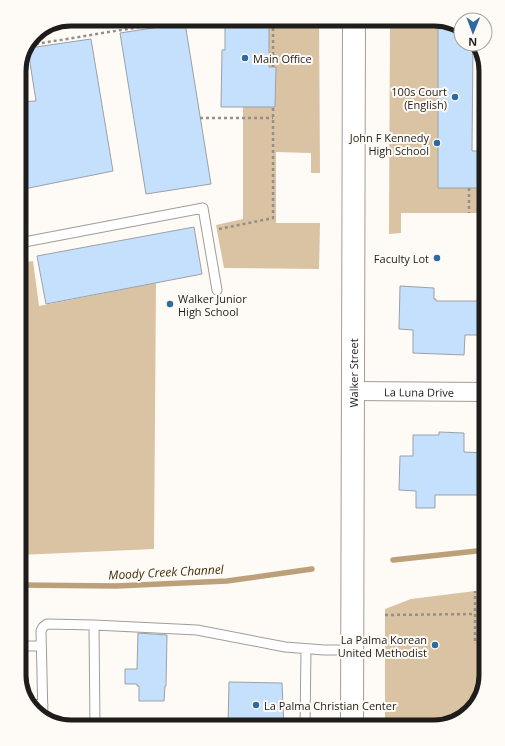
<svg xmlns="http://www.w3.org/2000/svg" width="505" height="746" font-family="'Open Sans',sans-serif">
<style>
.green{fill:#dac3a2}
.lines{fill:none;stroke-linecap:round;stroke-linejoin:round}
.stream{stroke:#bba079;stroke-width:5.5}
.building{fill:#c4e0fc;stroke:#9ca1a7}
.service-casing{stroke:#a19d97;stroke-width:11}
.minor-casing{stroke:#a19d97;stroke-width:20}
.secondary-casing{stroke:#a19d97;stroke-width:24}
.path{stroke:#93908c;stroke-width:2.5;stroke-dasharray:3 3;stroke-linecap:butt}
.service{stroke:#fff;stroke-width:9}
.minor{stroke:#fff;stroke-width:18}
.secondary{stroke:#fff;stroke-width:22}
.poi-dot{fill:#2e6aa1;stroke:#fefaf5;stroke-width:1.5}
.labels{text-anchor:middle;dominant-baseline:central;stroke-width:4;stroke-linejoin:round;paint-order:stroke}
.poi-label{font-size:11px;fill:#1f1d1b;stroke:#fefaf5;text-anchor:end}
.street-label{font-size:11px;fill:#1f1d1b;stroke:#fefaf5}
.water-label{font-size:12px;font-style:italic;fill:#422e0e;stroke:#fefaf5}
.rim{fill:none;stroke:#1f1d1b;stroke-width:5}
</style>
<rect width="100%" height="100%" fill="#fefaf5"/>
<path class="green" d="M269 19H319L320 173H311V153L276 152V223H320L319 269 224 268 216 225 243 219V107H275L276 67H269Z
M390 19 438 20V188H486V213H401V233L389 234Z
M33 261 39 306 156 283 154 549 19 555V263Z
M483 590 485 677 479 701 460 720 434 727H385V609L411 599Z"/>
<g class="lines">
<path class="stream" d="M393 560 486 550
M19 585 116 586 227 581 312 569"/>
</g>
<path class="building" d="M225 19H269V67H276L275 107H221L222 50H225Z
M438 20 460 26 461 44H473L472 151H486V188H438Z
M185 23 211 184 146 194 120 33Z
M91 39 113 171 19 190V102L36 101 28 50 29 48Z
M194 227 202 274 46 304 37 256Z
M400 286 434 288V299H436V301H479L478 335H465L464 355 413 353V330L399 329Z
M439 432 464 433V452L486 453V495H435V508H416V491L399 490 400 456H413V435H439Z
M138 633 167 635 166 686H165L164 701H139V686H137V684H125V669H137Z
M229 682 282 683 284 727H228Z"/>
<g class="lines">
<defs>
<path id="service" d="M19 243 203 208 217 290
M94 625 95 727
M19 646H41
M29 704 43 705
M43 718 41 631 43 627 47 624 94 625 197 630 285 647 324 650H353
M305 727 306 649"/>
<g id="minor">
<path id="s1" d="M352 391 486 392"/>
</g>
<g id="secondary">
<path id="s2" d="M352 727 354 19"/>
</g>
</defs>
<use href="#service" class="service-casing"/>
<use href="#minor" class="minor-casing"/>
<use href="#secondary" class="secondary-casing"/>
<path class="path" d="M30 45 188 19
M273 67V19
M200 118H273
M469 188V213
M219 229 273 218V107
M385 615 475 614
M475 641V591"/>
<use href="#service" class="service"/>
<use href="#minor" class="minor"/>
<use href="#secondary" class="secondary"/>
</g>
<g class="poi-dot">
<circle cx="245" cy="58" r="4"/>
<circle cx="455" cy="97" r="4"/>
<circle cx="437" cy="143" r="4"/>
<circle cx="437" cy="258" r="4"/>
<circle cx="170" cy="304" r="4"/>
<circle cx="435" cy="645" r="4"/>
<circle cx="256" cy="705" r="4"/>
</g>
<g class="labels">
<g class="poi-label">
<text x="253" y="58" text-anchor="start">Main Office</text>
<text x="447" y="91">100s Court<tspan x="447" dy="13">(English)</tspan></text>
<text x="429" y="137">John F Kennedy<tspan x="429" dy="13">High School</tspan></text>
<text x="429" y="258">Faculty Lot</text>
<text x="178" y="298" text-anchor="start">Walker Junior<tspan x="178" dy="13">High School</tspan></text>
<text x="427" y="639">La Palma Korean<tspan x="427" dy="13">United Methodist</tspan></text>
<text x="264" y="705" text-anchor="start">La Palma Christian Center</text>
</g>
<g class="street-label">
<text stroke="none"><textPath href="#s2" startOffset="354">Walker Street</textPath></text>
<text stroke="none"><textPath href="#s1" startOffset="67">La Luna Drive</textPath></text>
</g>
<g class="water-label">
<text transform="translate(166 572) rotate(-3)">Moody Creek Channel</text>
</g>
</g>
<path d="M0 0H505V746H0ZM71 26H434A45 45 0 0 1 479 71V675A45 45 0 0 1 434 720H71A45 45 0 0 1 26 675V71A45 45 0 0 1 71 26Z" fill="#fefaf5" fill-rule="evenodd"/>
<path class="rim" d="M71 26H434A45 45 0 0 1 479 71V675A45 45 0 0 1 434 720H71A45 45 0 0 1 26 675V71A45 45 0 0 1 71 26Z"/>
<g transform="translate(473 32) rotate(181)"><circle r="19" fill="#fefaf5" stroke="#a5a29e"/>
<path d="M0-3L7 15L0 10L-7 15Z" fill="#2e6aa1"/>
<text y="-6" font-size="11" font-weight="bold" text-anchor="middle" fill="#1f1d1b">N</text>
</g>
</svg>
